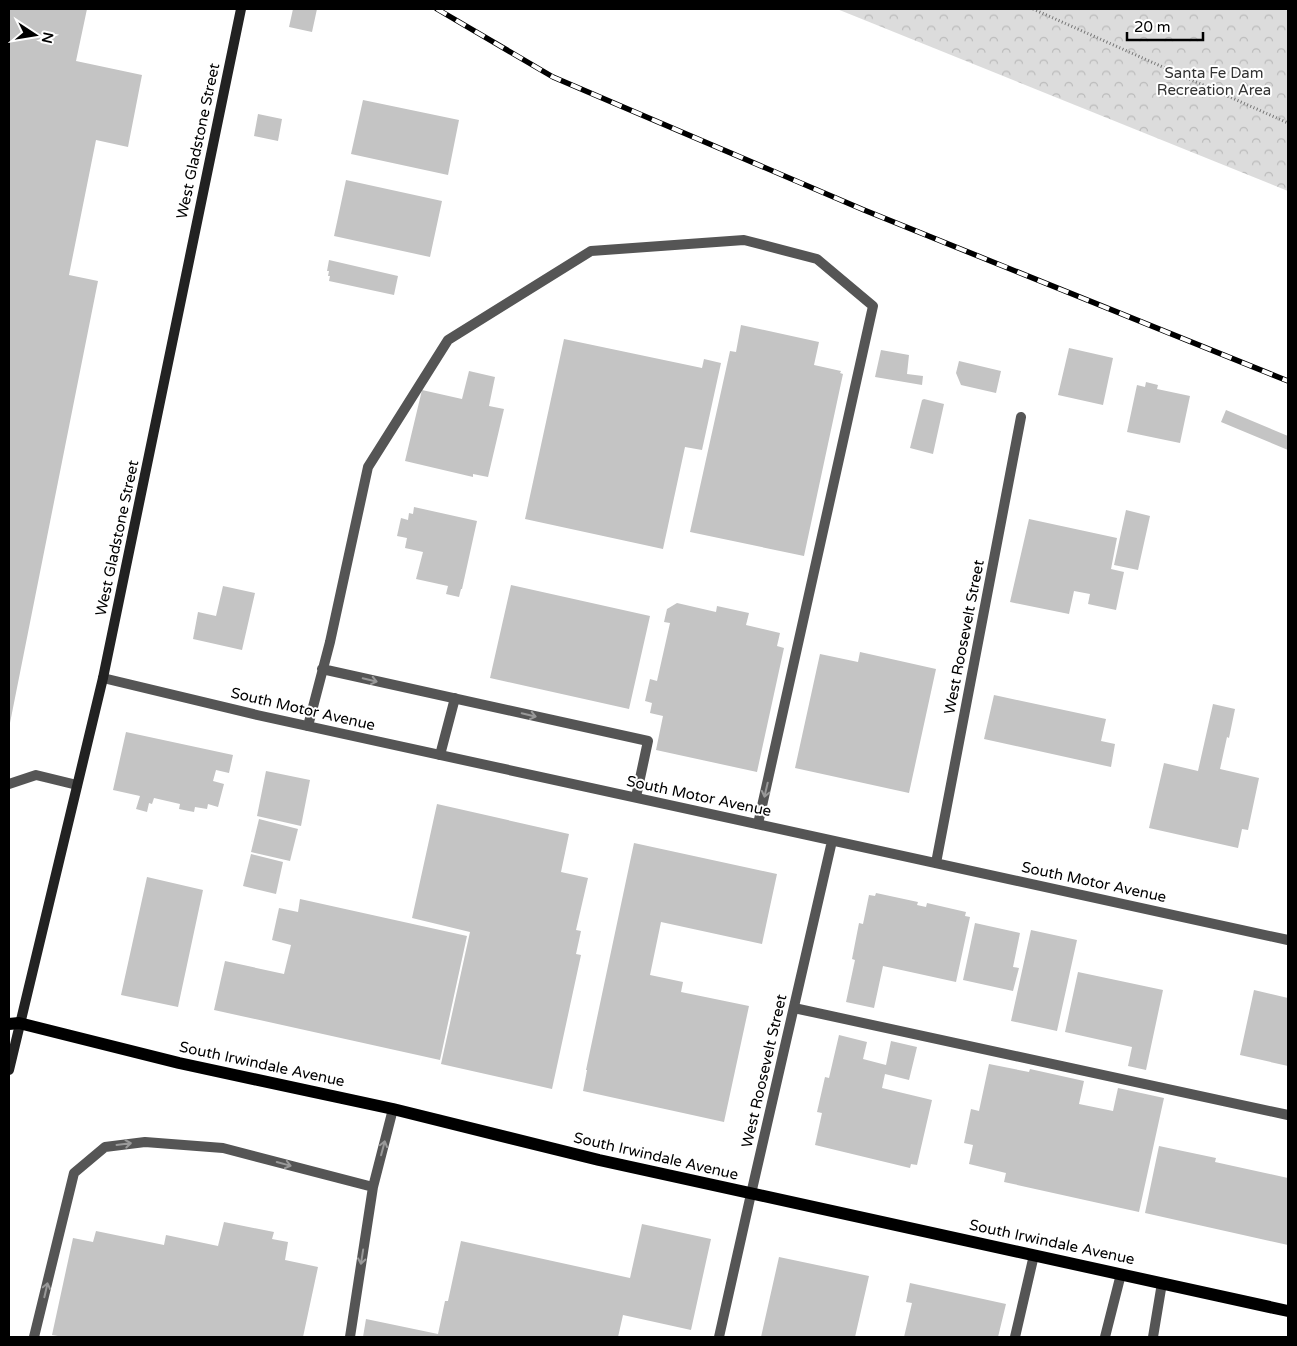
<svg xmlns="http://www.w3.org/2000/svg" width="1297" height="1346" font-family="'Varela Round',sans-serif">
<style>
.forest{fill:url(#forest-crowns)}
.building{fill:#c4c4c4}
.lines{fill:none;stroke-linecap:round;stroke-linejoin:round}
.path{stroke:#777;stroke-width:3;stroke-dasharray:1 2.5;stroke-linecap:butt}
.lane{stroke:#555;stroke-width:10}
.street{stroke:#555;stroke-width:10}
.secondary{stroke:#222;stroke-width:10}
.primary{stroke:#000;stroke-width:12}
.rail-casing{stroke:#000;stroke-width:5.5}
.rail{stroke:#fff;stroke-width:4;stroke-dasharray:11;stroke-linecap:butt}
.oneway{stroke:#999}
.labels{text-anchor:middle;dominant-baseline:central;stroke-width:4;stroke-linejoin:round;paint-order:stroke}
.park-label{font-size:15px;fill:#333;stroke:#fff}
.street-label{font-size:15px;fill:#000;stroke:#fff}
</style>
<defs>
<pattern id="forest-crowns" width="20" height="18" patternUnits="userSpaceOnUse" patternTransform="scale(1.25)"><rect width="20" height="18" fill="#dcdcdc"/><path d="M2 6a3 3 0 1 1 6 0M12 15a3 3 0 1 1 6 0" fill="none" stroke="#bbb"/></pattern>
</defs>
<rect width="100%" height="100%" fill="#fff"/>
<path class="forest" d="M837 9H1288V191Z"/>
<path class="building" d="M9 9H87L76 61 142 75 128 147 96 140 69 275 98 281 10 723Z
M293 9H317L312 32 289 27Z
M363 100 459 120 448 175 351 154Z
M258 114 282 119 278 141 254 136Z
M346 180 442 201 430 257 334 236Z
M329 260 398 276 394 295 329 281 330 276H328L329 271H327Z
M741 325 819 342 814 365 841 371 840 373 843 374 804 556 690 532 730 351 736 352Z
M564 339 702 368 704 359 721 363 702 450 685 447 663 549 525 519Z
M1069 348 1113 358 1103 405 1058 395Z
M881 350 909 355 907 374 923 376 922 385 875 377Z
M959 361 1001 371 996 393 961 385 956 373Z
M469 371 495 377 489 406 504 409 488 477 473 474V477L405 461 422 390 462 399Z
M1146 382 1158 385 1157 389 1190 396 1180 443 1127 432 1137 385 1145 387Z
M924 399 944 404 933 454 910 448 922 400Z
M1226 410 1288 436V450L1221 422Z
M414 507 477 521 462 589H461L459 597 446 594 448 586 416 579 423 552 405 548 407 538 397 536 401 518 408 520 409 513 413 514Z
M1126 510 1150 516 1138 570 1114 565Z
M1029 519 1117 538 1111 569 1124 572 1116 610 1088 604 1090 594 1074 591 1069 614 1010 602Z
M511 585 650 616 629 709 490 678Z
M223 586 255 593 242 650 193 639 198 612 216 616Z
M677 603 716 612 717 606 749 613 746 625 780 633 777 646 784 648 757 772 656 750 663 716 650 713 652 703 645 701 650 679 657 681 670 623 664 622 667 609Z
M860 652 936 669 909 793 795 768 820 654 858 662Z
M994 695 1106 719 1101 741 1115 744 1111 767 984 739Z
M1213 704 1235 709 1229 738 1227 737 1220 769 1259 778 1248 830 1242 829 1238 848 1149 828 1164 763 1198 771Z
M126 732 233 755 229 773 216 770 213 781 224 784 218 807 208 804 207 809 195 807 194 812 179 809 180 804 154 798 152 804 149 803 147 812 136 809 140 796 113 790Z
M266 771 310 780 301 826 257 816Z
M437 804 569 834 561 872 588 878 576 930 581 931 576 954 581 955 552 1089 441 1064 470 932 412 918Z
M259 819 298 829 290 861 251 852Z
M634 843 777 874 762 944 661 922 650 975 683 982 681 992 749 1006 724 1122 583 1091 587 1070H586Z
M251 854 283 862 276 894 243 886Z
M147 877 203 890 178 1007 121 995Z
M876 893 918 902 917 905 926 907 927 903 966 912 965 916 970 917 956 982 883 966 874 1008 846 1002 855 960 852 959 859 923 863 924 869 895 875 896Z
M300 899 467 936 440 1060 214 1010 225 961 284 974 291 945 272 940 279 908 298 912Z
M975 923 1020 933 1013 967 1019 968 1013 991 963 980Z
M1031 930 1077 940 1057 1031 1011 1021Z
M1078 972 1163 990 1146 1070 1128 1066 1132 1047 1065 1032Z
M1254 990 1288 998V1066L1240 1055Z
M839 1035 867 1042 863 1059 886 1065 891 1041 917 1047 909 1080 885 1074 882 1088 932 1100 917 1165 911 1164 910 1168 815 1145 822 1113 817 1112 825 1077 829 1078Z
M989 1064 1029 1072 1030 1069 1084 1081 1079 1104 1113 1111 1118 1088 1164 1098 1139 1212 1004 1182 1006 1173 969 1164 973 1145 964 1143 971 1109 979 1111Z
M1159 1146 1216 1158 1215 1162 1288 1178V1245L1145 1213Z
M224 1222 274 1232 272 1239 288 1242 285 1260 318 1267 303 1337H64L52 1335 73 1238 93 1242 96 1231 164 1245 166 1235 218 1246Z
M642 1224 711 1239 691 1330 623 1315 618 1337H363L366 1319 438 1334 445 1301H448L461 1241 630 1278Z
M779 1257 869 1276 855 1337H761Z
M910 1283 1006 1304 998 1337H904L912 1303 906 1302Z"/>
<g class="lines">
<path class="path" d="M1033 9 1288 123"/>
<path class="lane" d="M322 669 648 741 636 797
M308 726 330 642 368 467 448 340 591 251 744 240 817 259 873 306 758 824
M440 755 455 698
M9 784 36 775 77 785
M794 1008 1288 1115
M373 1187 393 1109
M34 1337 74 1173 105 1147 145 1142 223 1148 373 1187 350 1337
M1015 1337 1034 1255
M1105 1337 1121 1274
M1153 1337 1162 1283"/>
<path class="street" d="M103 678 257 715 1288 940
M936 863 1021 417
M719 1337 751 1194 832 841"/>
<path class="secondary" d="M9 1070 103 678 241 9"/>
<path class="primary" d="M9 1024 19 1023 179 1063 393 1109 599 1160 1288 1311"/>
<defs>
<path id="rail" d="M437 9 553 77 864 210 1288 381"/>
</defs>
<use href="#rail" class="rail-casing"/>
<use href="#rail" class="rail"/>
</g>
<defs><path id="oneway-shaft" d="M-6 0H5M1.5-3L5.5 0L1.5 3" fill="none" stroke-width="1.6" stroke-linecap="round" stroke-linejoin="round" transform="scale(1.25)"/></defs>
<g class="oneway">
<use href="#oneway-shaft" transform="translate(370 680) rotate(13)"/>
<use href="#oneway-shaft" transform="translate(529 715) rotate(13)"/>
<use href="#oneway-shaft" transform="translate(766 790) rotate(103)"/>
<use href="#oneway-shaft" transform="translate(124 1144) rotate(-7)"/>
<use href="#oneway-shaft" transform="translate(383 1148) rotate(-75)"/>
<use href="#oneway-shaft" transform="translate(284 1164) rotate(15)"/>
<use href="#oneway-shaft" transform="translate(362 1257) rotate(99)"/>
<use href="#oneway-shaft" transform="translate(46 1290) rotate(-77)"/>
</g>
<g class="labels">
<g class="park-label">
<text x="1214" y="73">Santa Fe Dam<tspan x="1214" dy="17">Recreation Area</tspan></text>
</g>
<g class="street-label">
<text transform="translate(198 141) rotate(-78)">West Gladstone Street</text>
<text transform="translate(117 538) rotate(-78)">West Gladstone Street</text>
<text transform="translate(964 637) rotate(-79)">West Roosevelt Street</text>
<text transform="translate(303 709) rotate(13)">South Motor Avenue</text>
<text transform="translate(699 796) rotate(12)">South Motor Avenue</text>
<text transform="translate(1094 882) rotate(12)">South Motor Avenue</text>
<text transform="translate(262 1064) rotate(12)">South Irwindale Avenue</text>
<text transform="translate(764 1071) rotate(-77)">West Roosevelt Street</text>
<text transform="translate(656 1156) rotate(13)">South Irwindale Avenue</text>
<text transform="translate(1052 1242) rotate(12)">South Irwindale Avenue</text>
</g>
</g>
<rect width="1297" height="1346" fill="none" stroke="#000000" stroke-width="20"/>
<g transform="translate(35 35) rotate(102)" stroke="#ffffff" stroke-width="4" paint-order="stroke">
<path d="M0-4L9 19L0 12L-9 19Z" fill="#000000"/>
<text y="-8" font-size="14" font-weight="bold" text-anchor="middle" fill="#000000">N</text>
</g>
<path d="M1127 32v8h76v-8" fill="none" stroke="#000000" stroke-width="2.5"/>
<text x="1134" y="32" font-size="15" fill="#000000" stroke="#ffffff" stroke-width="4" paint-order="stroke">20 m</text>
</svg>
